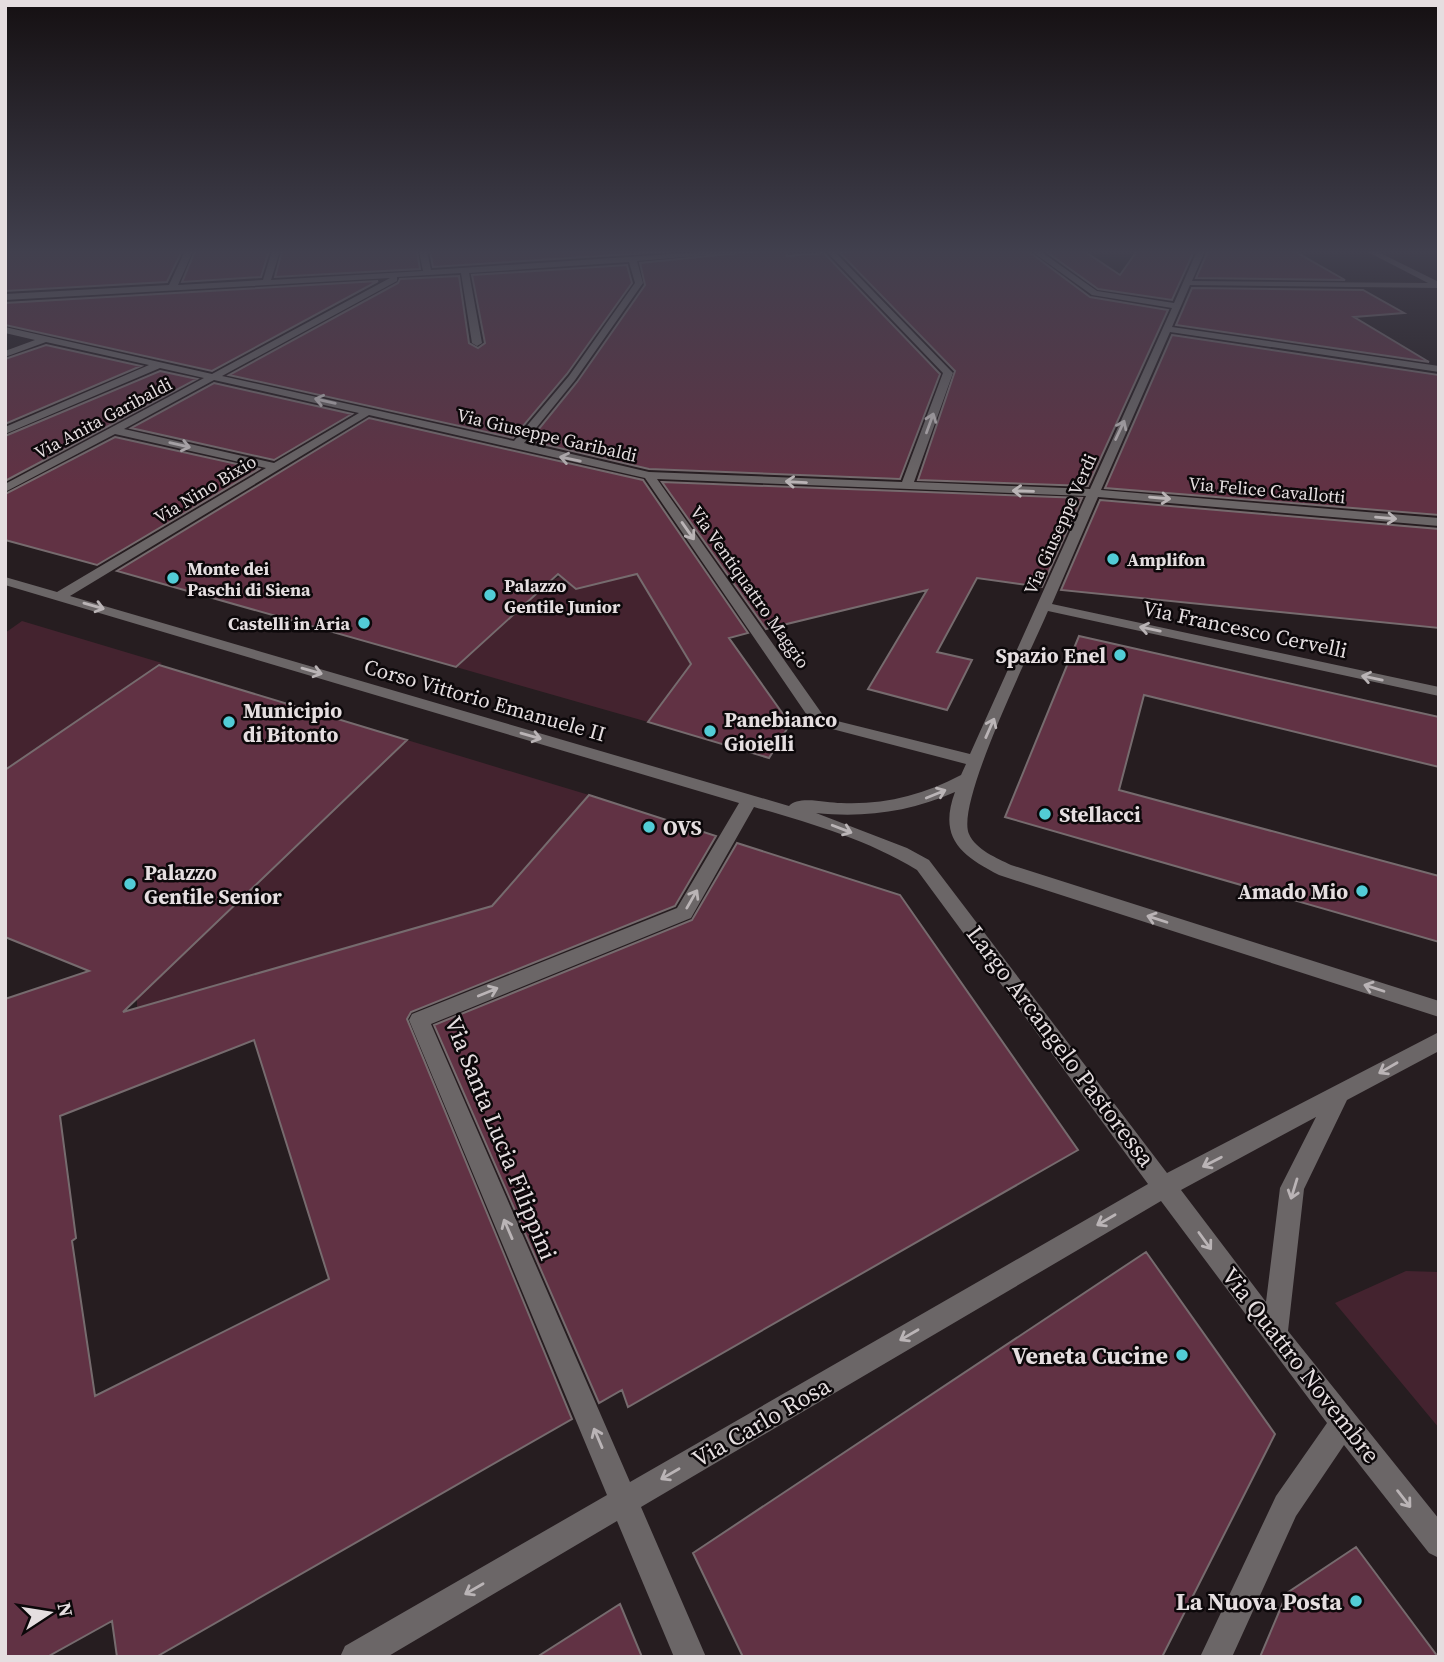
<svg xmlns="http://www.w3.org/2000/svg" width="1444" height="1662" font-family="'Source Serif 4',serif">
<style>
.green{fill:#44232f}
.building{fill:#613244;stroke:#766b6e;stroke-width:2;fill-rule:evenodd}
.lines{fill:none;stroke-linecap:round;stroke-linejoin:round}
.minor{fill:#6b6667;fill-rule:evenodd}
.oneway{stroke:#bab4b6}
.poi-dot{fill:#52ccd6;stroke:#0c080a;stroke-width:2.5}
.labels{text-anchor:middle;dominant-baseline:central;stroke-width:5;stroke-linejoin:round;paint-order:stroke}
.far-street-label{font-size:18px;fill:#e5dee0;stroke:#0c080a}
.far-poi-label{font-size:18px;font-weight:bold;fill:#e5dee0;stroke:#0c080a;text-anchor:start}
.street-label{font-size:21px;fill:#e5dee0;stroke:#0c080a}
.poi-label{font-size:21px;font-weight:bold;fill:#e5dee0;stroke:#0c080a;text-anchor:start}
.near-street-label{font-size:24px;fill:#e5dee0;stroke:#0c080a}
.near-poi-label{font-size:24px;font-weight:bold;fill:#e5dee0;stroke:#0c080a;text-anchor:end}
</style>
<rect width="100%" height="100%" fill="#261d20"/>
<path class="green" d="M637 574 691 665 648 722 456 667 549 582 561 576 577 589Z
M22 621 162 663 5 770V633Z
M407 740 589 795 492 906 137 1008V991Z
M1406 1271 1439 1272V1428L1335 1303Z"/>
<path class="building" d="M5 251H182L167 282 5 291Z
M195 251H269L261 277 182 282Z
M282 251H417L420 269 275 277Z
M430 251H678L433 267Z
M757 251H787V256L824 253 940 374 900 479 649 469 529 441 577 382 645 285 640 263Z
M855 251H1028L1090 297 1168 310 1088 486 918 480 955 371 839 252Z
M1045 251H1084L1120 275 1137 251H1194L1172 300 1098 289Z
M1208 251H1294L1345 280 1196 278Z
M627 265 632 283 567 374 513 438 229 375 398 283 400 279 459 276 469 343 478 348 485 343 472 275Z
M378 281 212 371 5 325V303Z
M1192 288 1363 290 1404 313 1354 317 1429 362 1176 325Z
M1172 335 1439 375V515L1105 488Z
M46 345 141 366 5 424V359Z
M160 371 197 379 5 481V436Z
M214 383 352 414 274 460 131 428Z
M369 418 643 480 748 633 729 638 790 724 769 758 648 722 691 664 637 574 576 589 558 574 456 667 117 571Z
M115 437 259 469 97 565 5 540V494Z
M662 482 1082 498 1042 587 977 578 937 652 972 660 947 710 868 689 927 590 766 629Z
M1100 500 1439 529V628L1061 590Z
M1079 636 1439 717V767L1144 695 1119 790 1439 876V942L1005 817Z
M159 665 407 740 123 1012 492 906 589 795 716 836 675 906 411 1012 407 1019 572 1419 156 1657H117L112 1621 47 1657H5V999L89 971 5 937V770ZM254 1040 329 1279 95 1396 72 1241 76 1238 60 1116Z
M737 843 900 895 1078 1150 628 1407 622 1390 599 1403 434 1025 692 920Z
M1146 1252 1275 1434 1162 1657H743L693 1553Z
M1356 1547 1438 1657H1260L1287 1593Z
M620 1604 642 1657H537Z"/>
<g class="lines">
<path class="minor" d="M185 251H193L178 285 263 280 272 251H280L271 280 423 271 419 251H427L431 270 717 251H754L637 261 643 283 575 380 524 443 649 472 902 482 943 373 826 251H834L953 373 914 482 1090 489 1172 308 1092 295 1031 251H1040L1097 291 1174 303 1197 251H1205L1192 281 1428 283 1366 251H1376L1439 282V288L1190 285 1172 327 1439 366V372L1170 332 1101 490 1439 518V526L1098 497 1052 604 1439 687V696L1048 611C1032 649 955 803 969 834 976 850 997 858 1011 865L1439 1001V1017L999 875C961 855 938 838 955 792 910 812 864 818 816 813L907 848 929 860 1167 1173 1439 1032V1051L1347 1100 1304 1189 1288 1331 1439 1519V1558L1429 1553 1344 1445 1296 1516 1232 1657H1200L1276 1496 1327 1423 1161 1201 641 1507 706 1657H674L617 1521 387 1657H340L345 1646 607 1495 409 1020 412 1014 677 908 739 803 5 585V577L57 592 266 468 115 434 5 492V484L204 378 160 368 5 434V427L149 365 46 342 5 357V351L35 340 5 333V327L212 374 390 278 5 300V294L169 285ZM629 262 635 283 569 376 514 441 222 376 397 281V277L461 273 472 343 477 346 482 343 469 273ZM214 380 359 413 274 463 124 429ZM369 415 645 478 813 724 966 764 961 775C923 795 884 805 841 803 827 803 798 795 789 806L70 596ZM657 479 1086 496 970 754 825 718ZM754 807C810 823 866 839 917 870L1148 1184 630 1482 431 1024 691 918ZM1316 1117 1280 1188 1266 1302 1181 1190Z"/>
</g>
<defs><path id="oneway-shaft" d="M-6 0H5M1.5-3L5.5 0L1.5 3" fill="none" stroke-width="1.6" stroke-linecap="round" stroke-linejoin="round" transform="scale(1.75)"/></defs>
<g class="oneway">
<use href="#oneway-shaft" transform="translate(325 401) rotate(-167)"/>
<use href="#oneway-shaft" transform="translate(930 423) rotate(-70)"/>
<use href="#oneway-shaft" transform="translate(1120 430) rotate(-65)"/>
<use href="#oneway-shaft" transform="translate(180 445) rotate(13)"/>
<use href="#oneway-shaft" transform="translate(570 459) rotate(-168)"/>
<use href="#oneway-shaft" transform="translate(796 482) rotate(-177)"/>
<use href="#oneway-shaft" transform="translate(1023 491) rotate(-178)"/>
<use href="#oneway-shaft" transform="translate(1160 498) rotate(5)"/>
<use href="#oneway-shaft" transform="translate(1386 518) rotate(5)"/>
<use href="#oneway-shaft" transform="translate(688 531) rotate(55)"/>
<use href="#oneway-shaft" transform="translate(94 606) rotate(16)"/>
<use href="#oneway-shaft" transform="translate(1150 629) rotate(-168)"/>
<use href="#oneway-shaft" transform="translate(312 671) rotate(16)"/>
<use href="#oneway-shaft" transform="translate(1372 678) rotate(-168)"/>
<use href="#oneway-shaft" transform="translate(990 728) rotate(-66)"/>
<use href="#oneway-shaft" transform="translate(531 736) rotate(16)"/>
<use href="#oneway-shaft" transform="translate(936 794) rotate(-22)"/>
<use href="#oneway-shaft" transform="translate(842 829) rotate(21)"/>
<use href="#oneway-shaft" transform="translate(692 899) rotate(-60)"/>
<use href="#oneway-shaft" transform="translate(1157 919) rotate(-162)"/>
<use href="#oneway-shaft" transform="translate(1374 988) rotate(-162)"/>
<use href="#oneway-shaft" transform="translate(488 992) rotate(-22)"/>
<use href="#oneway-shaft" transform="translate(1388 1068) rotate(150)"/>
<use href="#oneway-shaft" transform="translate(1212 1162) rotate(153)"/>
<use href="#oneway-shaft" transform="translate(1294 1189) rotate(107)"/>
<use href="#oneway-shaft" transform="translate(1106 1220) rotate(150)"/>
<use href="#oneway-shaft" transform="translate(508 1229) rotate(-113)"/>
<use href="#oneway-shaft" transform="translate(1205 1241) rotate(54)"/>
<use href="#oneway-shaft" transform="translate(909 1335) rotate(150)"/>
<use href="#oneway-shaft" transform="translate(598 1438) rotate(-113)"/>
<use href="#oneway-shaft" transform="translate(670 1474) rotate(150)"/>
<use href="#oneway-shaft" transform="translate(1404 1499) rotate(52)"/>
<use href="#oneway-shaft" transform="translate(474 1589) rotate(150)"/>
</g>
<linearGradient id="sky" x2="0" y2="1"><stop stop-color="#151012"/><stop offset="0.52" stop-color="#41404e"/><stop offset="1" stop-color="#41404e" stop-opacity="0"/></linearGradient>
<rect width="1444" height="484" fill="url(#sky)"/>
<g class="poi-dot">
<circle cx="1113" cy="559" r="7"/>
<circle cx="173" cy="578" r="7"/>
<circle cx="490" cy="595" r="7"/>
<circle cx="364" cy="623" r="7"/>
<circle cx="1120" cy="655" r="7"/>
<circle cx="229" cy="722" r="7"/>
<circle cx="710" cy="731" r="7"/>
<circle cx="1045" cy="814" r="7"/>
<circle cx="649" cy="827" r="7"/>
<circle cx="130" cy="884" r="7"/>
<circle cx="1362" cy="891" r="7"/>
<circle cx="1182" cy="1355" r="7"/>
<circle cx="1356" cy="1601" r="7"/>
</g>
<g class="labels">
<g class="far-street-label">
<text transform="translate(103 418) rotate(-28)">Via Anita Garibaldi</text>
<text transform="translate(547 435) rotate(13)">Via Giuseppe Garibaldi</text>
<text transform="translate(205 489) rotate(-31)">Via Nino Bixio</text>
<text transform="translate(1267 490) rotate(5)">Via Felice Cavallotti</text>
<text transform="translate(1060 524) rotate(-66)">Via Giuseppe Verdi</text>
<text transform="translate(750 587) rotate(55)">Via Ventiquattro Maggio</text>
</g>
<g class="far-poi-label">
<text x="1127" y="559">Amplifon</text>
<text x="187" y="568">Monte dei<tspan x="187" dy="21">Paschi di Siena</tspan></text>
<text x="504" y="585">Palazzo<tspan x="504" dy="21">Gentile Junior</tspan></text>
<text x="350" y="623" text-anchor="end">Castelli in Aria</text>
</g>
<g class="street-label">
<text transform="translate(1245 629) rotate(12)">Via Francesco Cervelli</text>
<text transform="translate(485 700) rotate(16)">Corso Vittorio Emanuele II</text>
</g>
<g class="poi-label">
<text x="1106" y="655" text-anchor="end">Spazio Enel</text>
<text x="243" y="710">Municipio<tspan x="243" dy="24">di Bitonto</tspan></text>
<text x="724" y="719">Panebianco<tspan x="724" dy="24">Gioielli</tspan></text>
<text x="1059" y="814">Stellacci</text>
<text x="663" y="827">OVS</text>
<text x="144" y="872">Palazzo<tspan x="144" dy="24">Gentile Senior</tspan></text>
<text x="1348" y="891" text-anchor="end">Amado Mio</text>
</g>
<g class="near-street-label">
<text transform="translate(1061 1046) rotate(53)">Largo Arcangelo Pastoressa</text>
<text transform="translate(501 1138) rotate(68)">Via Santa Lucia Filippini</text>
<text transform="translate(1301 1365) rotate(52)">Via Quattro Novembre</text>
<text transform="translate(761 1422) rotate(-30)">Via Carlo Rosa</text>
</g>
<g class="near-poi-label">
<text x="1168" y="1355">Veneta Cucine</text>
<text x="1342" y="1601">La Nuova Posta</text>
</g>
</g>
<rect width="1444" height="1662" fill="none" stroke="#e5dee0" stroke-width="14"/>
<g transform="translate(49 1613) rotate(78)" stroke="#0c080a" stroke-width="5" paint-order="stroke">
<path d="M0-5L12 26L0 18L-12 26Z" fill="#e5dee0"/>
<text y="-10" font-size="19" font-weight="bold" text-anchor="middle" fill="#e5dee0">N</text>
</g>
</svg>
